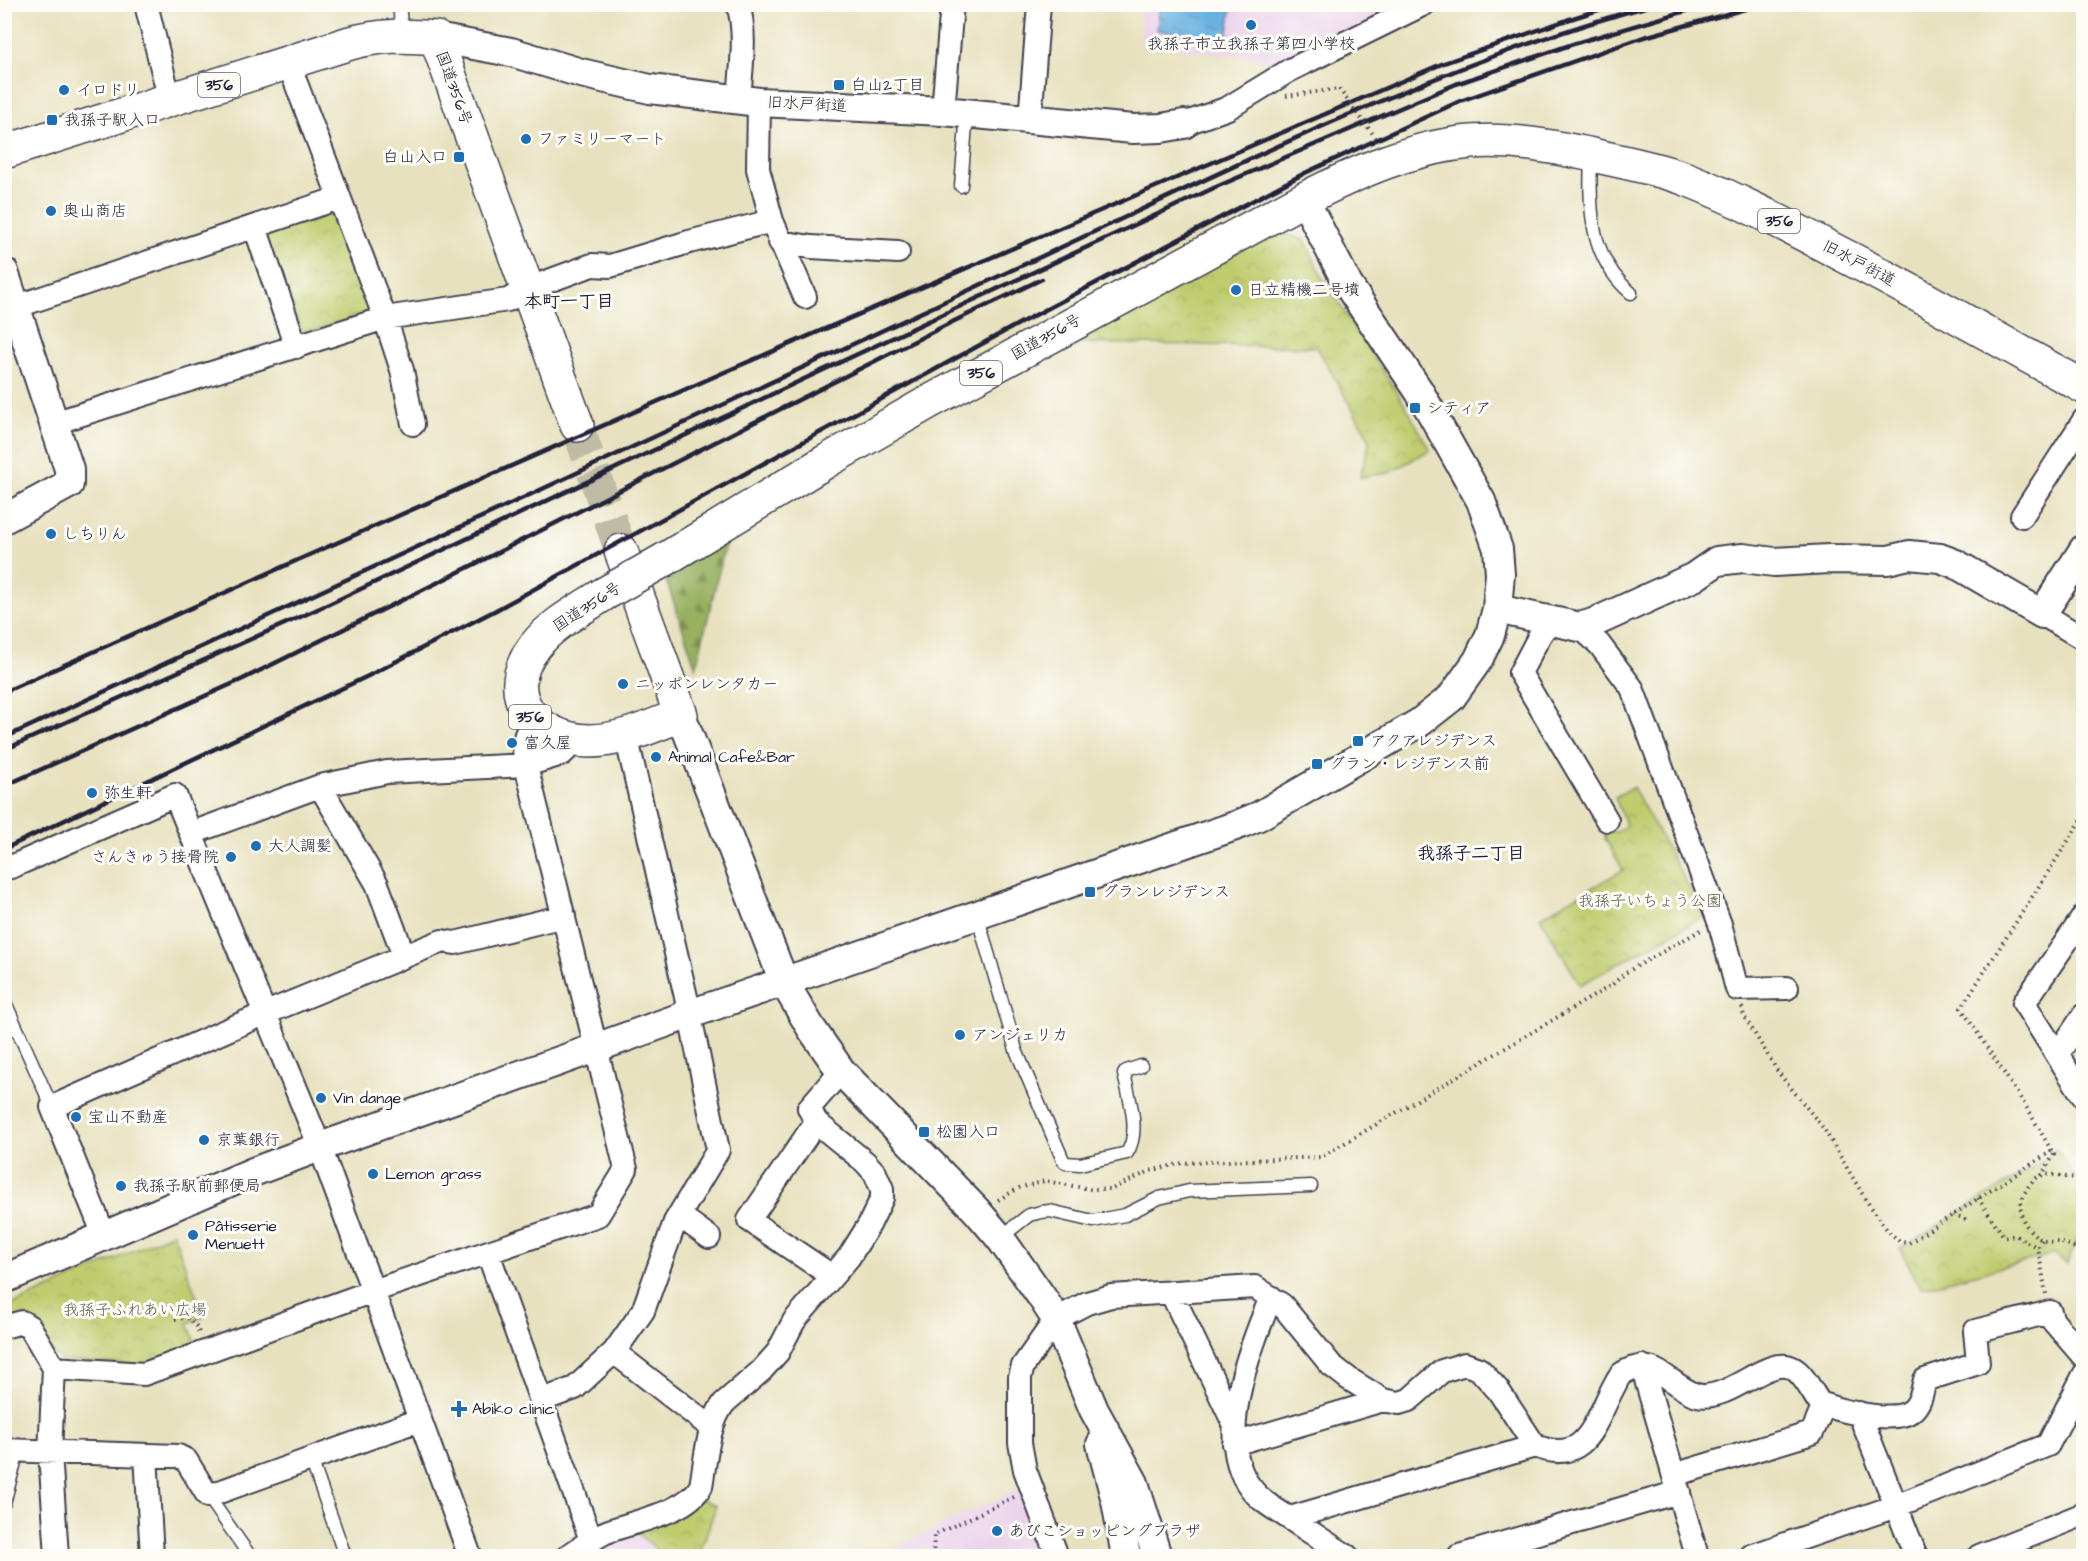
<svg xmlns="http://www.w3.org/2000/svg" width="2088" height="1561" font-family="'Architects Daughter','Klee One',sans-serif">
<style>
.built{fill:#ebd1eb}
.forest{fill:url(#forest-firs);stroke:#5d694e;stroke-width:1.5}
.park{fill:url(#park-crowns);stroke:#717754;stroke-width:1.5}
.water{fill:url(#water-ripples);stroke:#466a8e;stroke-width:1.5}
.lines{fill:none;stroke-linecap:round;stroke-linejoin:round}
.trunk-tunnel{stroke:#c0bba5;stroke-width:33;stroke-dasharray:33 16;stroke-linecap:butt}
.service-casing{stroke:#403f4f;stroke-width:15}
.minor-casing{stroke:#403f4f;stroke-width:26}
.tertiary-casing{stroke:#403f4f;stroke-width:32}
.trunk-casing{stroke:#403f4f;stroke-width:36}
.path{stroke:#403f4f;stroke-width:4;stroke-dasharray:1.5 4.5;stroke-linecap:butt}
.service{stroke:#fff;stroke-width:12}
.minor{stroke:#fff;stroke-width:22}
.tertiary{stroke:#fff;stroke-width:28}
.trunk{stroke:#fff;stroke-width:33}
.rail{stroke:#22223b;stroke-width:4.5}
.trunk-bridge-casing{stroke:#403f4f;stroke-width:36;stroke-linecap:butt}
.path-bridge{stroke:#403f4f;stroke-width:4;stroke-dasharray:1.5 4.5;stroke-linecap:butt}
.trunk-bridge{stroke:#fff;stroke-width:33}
.poi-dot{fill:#1f6fb2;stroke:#fdfcf7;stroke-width:2}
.labels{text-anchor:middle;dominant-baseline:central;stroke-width:6;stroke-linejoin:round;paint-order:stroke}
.shield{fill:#fdfcf7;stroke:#646373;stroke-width:1.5}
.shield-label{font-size:15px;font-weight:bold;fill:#22223b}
.poi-label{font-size:16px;fill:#22223b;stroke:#fdfcf7;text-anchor:start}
.street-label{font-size:16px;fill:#22223b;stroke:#fdfcf7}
.park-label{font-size:16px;fill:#595e4d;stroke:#fdfcf7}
.neighbourhood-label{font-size:18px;font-weight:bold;fill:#22223b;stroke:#fdfcf7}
</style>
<defs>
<pattern id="forest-firs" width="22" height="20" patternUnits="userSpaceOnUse" patternTransform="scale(1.5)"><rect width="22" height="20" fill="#98b061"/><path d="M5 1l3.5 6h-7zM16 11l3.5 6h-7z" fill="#7c8f51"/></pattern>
<pattern id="park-crowns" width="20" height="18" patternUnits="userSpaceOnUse" patternTransform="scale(1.5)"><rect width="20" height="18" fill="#c0cc6e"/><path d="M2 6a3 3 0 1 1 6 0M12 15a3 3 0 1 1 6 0" fill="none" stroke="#a5af60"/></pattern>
<pattern id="water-ripples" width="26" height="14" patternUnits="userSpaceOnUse" patternTransform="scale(1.5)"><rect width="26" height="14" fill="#6ab1e1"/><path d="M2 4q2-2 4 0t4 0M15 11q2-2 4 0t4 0" fill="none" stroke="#5790b8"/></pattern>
</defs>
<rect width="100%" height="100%" fill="#fdfcf7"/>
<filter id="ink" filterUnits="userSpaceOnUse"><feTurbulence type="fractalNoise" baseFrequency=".0167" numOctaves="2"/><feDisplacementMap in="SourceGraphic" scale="12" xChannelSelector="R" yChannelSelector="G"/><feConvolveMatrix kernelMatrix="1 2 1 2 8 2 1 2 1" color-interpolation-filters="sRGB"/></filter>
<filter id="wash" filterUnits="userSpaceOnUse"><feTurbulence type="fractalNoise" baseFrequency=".008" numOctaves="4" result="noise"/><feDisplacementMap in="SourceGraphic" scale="24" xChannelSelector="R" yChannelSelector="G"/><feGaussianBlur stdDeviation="1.35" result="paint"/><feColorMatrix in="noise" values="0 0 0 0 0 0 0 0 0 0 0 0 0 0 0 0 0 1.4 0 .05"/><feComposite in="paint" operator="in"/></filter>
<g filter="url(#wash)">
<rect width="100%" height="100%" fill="#e8e1bf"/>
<path class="built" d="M1141 5H1401L1291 60 1277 62 1245 56 1141 45Z
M1018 1489 1048 1556H878Z
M635 1532 662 1556H589Z"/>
<path class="forest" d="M728 533 696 668 664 574Z"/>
<path class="park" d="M327 212 335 214 370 305 366 314 303 334 265 239 269 232Z
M1275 231 1305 240 1322 277 1405 405 1430 450 1389 473 1360 477 1370 440 1317 347 1075 343Z
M1633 787 1705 916 1580 985 1540 917 1623 870 1605 838V831L1618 832 1626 826 1615 797Z
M2056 1149 2083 1189 2080 1234 2067 1264 2054 1254 1921 1288 1900 1249 2037 1165Z
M173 1233 204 1317 188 1323 196 1345 143 1365 62 1361 10 1313 8 1307Z
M702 1499 716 1506 699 1556H664L633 1529Z"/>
<path class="water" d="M1160 5H1232L1227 40 1157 30Z"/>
</g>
<g filter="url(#ink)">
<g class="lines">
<path class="trunk-tunnel" d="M577 425 621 551"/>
<defs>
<path id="service" d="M399 4 402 34
M1591 156C1589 207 1589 257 1631 293
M961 186 967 113
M977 915 1016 1050 1063 1160 1066 1163 1080 1164 1127 1153C1141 1131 1129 1098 1124 1074L1126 1071 1141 1066
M4 1000 52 1107
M1000 1238 1029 1215 1041 1212 1050 1211 1093 1221 1125 1215 1159 1198 1189 1191 1311 1186
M311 1459 345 1556
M208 1496 247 1552 245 1556
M4 1503 18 1451"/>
<path id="minor" d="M146 4 170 101
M738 4C747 35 741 68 739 100
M288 62 385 318 402 370 413 424
M759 102 758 169 772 221 805 297
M943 111 952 4
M1030 120 1039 4
M1184 124 1228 108 1290 70 1424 4
M255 227 296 347
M780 242 811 247 898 252
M15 307 339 198
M54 423 385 318 508 300 527 289 592 265 610 266 689 242 772 221
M2022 516 2084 420
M2042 614 2084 639
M1549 622 1540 635 1520 673 1607 820
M1580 627 1599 644 1632 688 1720 924 1737 989 1787 988
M320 786 377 884 404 956
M192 833 320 786 387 772 526 765 562 754 577 740
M11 867 175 795 320 1147 470 1556
M2084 916 2024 1003 2084 1097
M2057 1055 2084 1015
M816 1122 749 1220 832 1276
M675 1222 687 1221 709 1237
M104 1235 52 1107 266 1013 442 941 455 943 564 916
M488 1253 591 1540
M1171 1292 1234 1424
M1271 1297C1251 1347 1213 1438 1250 1487 1260 1501 1275 1509 1289 1518 1309 1531 1328 1544 1347 1556
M4 1327 22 1322 30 1327 54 1368 50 1453 57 1556
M614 1352 643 1311 675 1222 718 1150 686 997 626 735
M1642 1366 1697 1556
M54 1368 144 1374 373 1291 598 1215 626 1169 526 765C523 748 522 735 534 721
M542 1400 575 1388 614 1352 712 1428
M1859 1413 1916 1556
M1234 1444 1383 1400
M4 1450 178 1456 186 1460 208 1496 419 1420
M146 1455 152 1556
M1674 1475 1812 1433 1824 1405
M1290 1518 1535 1446
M568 1556C580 1548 591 1540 604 1533 632 1521 686 1514 701 1486 706 1459 707 1426 724 1403L761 1371 778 1352 794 1321 849 1257 869 1225 882 1198V1189L875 1173 865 1162 816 1122 809 1108 841 1071
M1057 1556 1025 1470 1020 1443V1377L1023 1366 1056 1319 1087 1303 1111 1296 1255 1287 1282 1305 1331 1365 1349 1379 1383 1400 1399 1403 1409 1400 1442 1371 1465 1364 1479 1369 1498 1390 1535 1446C1586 1466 1594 1424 1613 1388 1616 1383 1618 1376 1623 1373 1654 1353 1671 1388 1697 1395 1729 1403 1769 1353 1794 1369 1804 1375 1812 1392 1819 1402 1836 1411 1890 1422 1908 1413 1920 1407 1922 1392 1925 1380L1978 1363 1975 1331 2050 1312 2053 1321 2084 1357
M1459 1556 1679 1492
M1751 1556 1896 1506 2048 1445 2084 1375
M1979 1556 2084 1514"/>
<path id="tertiary" d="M436 38 511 52 581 73 650 89 759 102 943 111 1133 129 1161 128 1184 124
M4 272 69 469V484L4 519
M1497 609 1580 627 1593 623 1694 577 1717 561 1743 558 1774 562 1829 559 1888 560 1909 555 1940 558 1956 564 2042 614 2084 549
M681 715 784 982 811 1028 841 1071 976 1210 1000 1238 1041 1296 1056 1319 1094 1410 1134 1483 1157 1556
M4 1279 253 1172 320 1147 690 1014 1235 826 1259 816 1419 723 1451 698 1478 660 1490 635 1497 609 1500 574 1498 549 1481 501 1419 391 1348 285 1304 199
M1101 1444 1116 1501 1126 1556"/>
<path id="trunk" d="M4 152 350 43C381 35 404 35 436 38L577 425
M664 560 825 462 929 402 1304 199C1357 172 1412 147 1471 142 1510 139 1550 146 1588 154 1622 162 1657 168 1689 180 1744 202 1797 231 1849 258 1928 299 2005 344 2084 387
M604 594C580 610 553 623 535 646 497 695 536 740 589 741 621 741 652 726 681 715L621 551"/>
</defs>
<use href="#service" class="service-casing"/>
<use href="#minor" class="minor-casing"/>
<use href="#tertiary" class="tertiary-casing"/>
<use href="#trunk" class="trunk-casing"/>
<path class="path" d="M1286 96 1339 89
M1742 1007 1744 1016 1778 1072 1824 1129 1866 1200 1888 1231 1900 1242 1909 1243 2052 1151
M2084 1175C2070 1183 2051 1169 2038 1177 2033 1180 2028 1186 2026 1191 2015 1210 2022 1226 2040 1239 2047 1243 2055 1241 2063 1243 2070 1244 2077 1250 2084 1253
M2041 1176 2054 1155 2027 1108 1961 1008 2084 816
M1978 1198 2004 1237 2015 1235 2038 1248
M998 1200 1019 1188 1045 1181 1090 1189H1112L1150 1171 1182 1163 1321 1157 1612 985 1625 973 1701 930
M1953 1215 1964 1218 1968 1222
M2042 1240 2038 1248 2046 1294
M175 1319 189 1318 197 1327 199 1333
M933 1556 934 1535 1014 1497"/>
<use href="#service" class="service"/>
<use href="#minor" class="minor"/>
<use href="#tertiary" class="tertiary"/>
<use href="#trunk" class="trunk"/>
<path class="rail" d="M4 692 300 559 727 371 1444 63 1567 20 1617 4
M4 738C341 585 674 426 1010 271 1221 174 1430 65 1656 4
M4 750 329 604 802 380 1216 187 1456 84 1576 43 1710 4
M4 786 243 679 477 563 948 324 1042 279
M4 849 368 676 496 610 1022 322 1305 173 1460 101 1641 38 1763 4"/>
<defs>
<path id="trunk-bridge" d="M604 594 664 560"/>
</defs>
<use href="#trunk-bridge" class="trunk-bridge-casing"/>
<path class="path-bridge" d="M1339 89 1379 142"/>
<use href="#trunk-bridge" class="trunk-bridge"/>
</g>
</g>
<g class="poi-dot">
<circle cx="1251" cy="25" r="6"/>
<rect x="833" y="79" width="12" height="12" rx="3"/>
<circle cx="64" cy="90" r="6"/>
<rect x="46" y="114" width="12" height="12" rx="3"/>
<circle cx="526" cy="139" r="6"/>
<rect x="453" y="151" width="12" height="12" rx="3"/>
<circle cx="51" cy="211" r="6"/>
<circle cx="1236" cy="290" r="6"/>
<rect x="1409" y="402" width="12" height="12" rx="3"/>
<circle cx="51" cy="534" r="6"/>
<circle cx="623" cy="684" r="6"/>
<rect x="1352" y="735" width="12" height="12" rx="3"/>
<circle cx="512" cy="743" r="6"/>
<circle cx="656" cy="757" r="6"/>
<rect x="1311" y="758" width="12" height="12" rx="3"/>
<circle cx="92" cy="793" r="6"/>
<circle cx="256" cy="846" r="6"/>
<circle cx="231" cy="857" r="6"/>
<rect x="1084" y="886" width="12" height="12" rx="3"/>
<circle cx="960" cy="1035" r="6"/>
<circle cx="321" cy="1098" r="6"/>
<circle cx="76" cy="1117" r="6"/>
<rect x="918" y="1126" width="12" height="12" rx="3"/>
<circle cx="204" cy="1140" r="6"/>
<circle cx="373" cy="1174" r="6"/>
<circle cx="121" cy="1186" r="6"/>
<circle cx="193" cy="1235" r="6"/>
<path d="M456 1400h6v6h6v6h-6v6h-6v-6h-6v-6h6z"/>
<circle cx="997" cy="1531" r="6"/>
</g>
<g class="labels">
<g class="shield">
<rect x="198" y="73" width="42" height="24" rx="4.5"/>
<rect x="1758" y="209" width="42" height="24" rx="4.5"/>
<rect x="960" y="361" width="42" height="24" rx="4.5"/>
<rect x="509" y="705" width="42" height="24" rx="4.5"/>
</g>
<g class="shield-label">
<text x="219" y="85">356</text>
<text x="1779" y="221">356</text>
<text x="981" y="373">356</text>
<text x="530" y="717">356</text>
</g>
<g class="poi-label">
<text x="1251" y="44" text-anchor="middle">我孫子市立我孫子第四小学校</text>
<text x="851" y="85">白山2丁目</text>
<text x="76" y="90">イロドリ</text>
<text x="64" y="120">我孫子駅入口</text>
<text x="538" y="139">ファミリーマート</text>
<text x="447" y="157" text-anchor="end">白山入口</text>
<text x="63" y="211">奥山商店</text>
<text x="1248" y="290">日立精機二号墳</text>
<text x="1427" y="408">シティア</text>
<text x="63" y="534">しちりん</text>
<text x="635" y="684">ニッポンレンタカー</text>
<text x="1370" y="741">アクアレジデンス</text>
<text x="524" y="743">富久屋</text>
<text x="668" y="757">Animal Cafe&amp;Bar</text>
<text x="1329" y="764">グラン・レジデンス前</text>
<text x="104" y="793">弥生軒</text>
<text x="268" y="846">大人調髪</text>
<text x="219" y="857" text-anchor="end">さんきゅう接骨院</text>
<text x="1102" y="892">グランレジデンス</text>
<text x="972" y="1035">アンジェリカ</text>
<text x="333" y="1098">Vin dange</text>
<text x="88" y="1117">宝山不動産</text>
<text x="936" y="1132">松園入口</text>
<text x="216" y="1140">京葉銀行</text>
<text x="385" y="1174">Lemon grass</text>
<text x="133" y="1186">我孫子駅前郵便局</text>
<text x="205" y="1226">Pâtisserie<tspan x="205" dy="18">Menuett</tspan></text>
<text x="472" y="1409">Abiko clinic</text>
<text x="1009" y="1531">あびこショッピングプラザ</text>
</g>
<g class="street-label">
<text transform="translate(454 88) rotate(70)">国道356号</text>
<text transform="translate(807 104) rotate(3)">旧水戸街道</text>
<text transform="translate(1859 263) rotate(28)">旧水戸街道</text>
<text transform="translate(1046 337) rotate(-29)">国道356号</text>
<text transform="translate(587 607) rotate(-33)">国道356号</text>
</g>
<g class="park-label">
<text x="1650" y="901">我孫子いちょう公園</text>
<text x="135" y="1310">我孫子ふれあい広場</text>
</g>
<g class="neighbourhood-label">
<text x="569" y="301">本町一丁目</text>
<text x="1471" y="853">我孫子二丁目</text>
</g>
</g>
<rect width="2088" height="1561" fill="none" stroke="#fdfcf7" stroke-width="24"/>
</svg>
